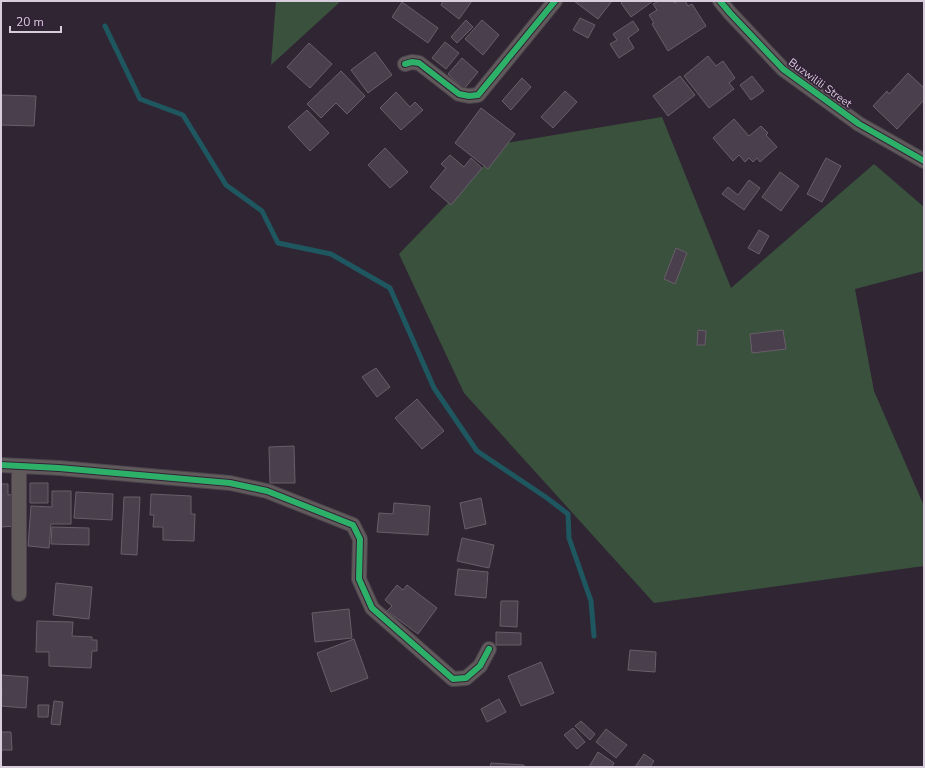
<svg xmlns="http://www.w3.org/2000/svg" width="925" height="768" font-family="'Nunito Sans',sans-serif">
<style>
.green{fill:#3a513d}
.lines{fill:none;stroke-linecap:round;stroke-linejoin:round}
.stream{stroke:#1e5760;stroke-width:5}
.building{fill:#4a3f4d;stroke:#675f69}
.street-casing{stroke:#4a424d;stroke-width:16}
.street{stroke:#605b5a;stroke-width:14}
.cycleway-casing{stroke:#332138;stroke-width:8}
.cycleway{stroke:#2db169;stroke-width:6}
.labels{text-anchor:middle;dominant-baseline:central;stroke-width:3.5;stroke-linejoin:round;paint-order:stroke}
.street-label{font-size:11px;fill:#d8cddc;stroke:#332138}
</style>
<rect width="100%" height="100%" fill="#302633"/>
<path class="green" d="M276 1H341L271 65Z
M662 117 731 288 874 164 924 207V271L855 289 874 391 924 506V566L654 603 464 393 399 254 506 143Z"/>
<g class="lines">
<path class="stream" d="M105 26 140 99 183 115 226 185 262 211 278 243 331 254 390 288 434 388 477 451 547 498 568 514 569 538 591 601 594 636"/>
</g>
<path class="building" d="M443 1H472L459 19 441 5Z
M574 1H612L598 19Z
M623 1H653L631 17 621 3Z
M659 1H673L675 3 678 1H685L688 6 692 4 706 26 668 51 652 24 654 23 649 15 657 10 653 4Z
M402 2 438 28 428 43 392 17Z
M580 18 595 25 588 38 573 30Z
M466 20 473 27 457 43 451 37Z
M482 20 499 35 483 55 465 39Z
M633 21 639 30 628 38 634 48 619 58 610 44 617 40 613 34Z
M445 42 459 53 446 69 432 58Z
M309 43 332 64 310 88 287 67Z
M375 52 392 75 368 93 351 70Z
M708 56 716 66 723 61 735 78 729 83 734 89 709 108 684 76Z
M462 58 478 72 464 89 448 74Z
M341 71 365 96 347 114 336 103 321 118 307 104Z
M908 73 924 88V100L897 129 873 106 887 91 889 94Z
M680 76 695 95 668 116 653 96Z
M752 76 764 91 751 100 740 85Z
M522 78 531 87 511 110 502 101Z
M565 91 577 102 553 128 541 117Z
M396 92 410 107 415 102 423 110 401 130 380 108Z
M1 95 36 96 34 126 1 125Z
M481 108 515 134 488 169 455 143Z
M307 110 329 133 310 151 288 127Z
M734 119 749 136 761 126 768 133 766 135 777 147 760 162 757 158 753 162 749 158 745 162 739 155 733 161 713 138Z
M385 148 408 172 390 188 368 165Z
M450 155 464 167 471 158 482 168 451 205 430 187 446 168 441 164Z
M826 158 841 166 822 202 807 194Z
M780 172 799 186 781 211 762 197Z
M749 180 760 188 744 210 722 194 728 187 738 195Z
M759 230 769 236 759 254 748 248Z
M676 248 687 253 675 284 664 279Z
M698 330 706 331 705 345H697Z
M783 330 786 349 752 353 750 334Z
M376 368 390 387 377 397 362 377Z
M417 399 444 431 422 449 395 418Z
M294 446 295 483H270L269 447Z
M30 483H48V503H30Z
M1 484H8V495L17 494 15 526 1 527Z
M52 491H71V524H51L49 548 28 546 31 506 52 507Z
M76 492 113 494 112 520 74 518Z
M151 494 191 496V514H195L194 541 163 540V527H153L154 515H150Z
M124 497H140L137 555 121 554Z
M481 498 486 524 465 529 460 503Z
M394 503 430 506 428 535 377 532 379 513 393 514Z
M52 527 89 528V545L51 544Z
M462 538 494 545 489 568 457 561Z
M458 569 488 572 486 598 455 595Z
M56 583 92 587 89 619 53 615Z
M397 585 403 590 407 585 437 608 418 634 387 611 392 606 385 600Z
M501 601H518L517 627 500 626Z
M349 609 352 638 315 642 312 613Z
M37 621 73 622 72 636 92 637V640H97V651H92L91 668 49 666V652H36Z
M496 632 521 633V645H496Z
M354 639 368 678 331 692 317 653Z
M630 650 656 652 655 672 628 670Z
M541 662 554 693 521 706 508 676Z
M1 675 28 677 26 708 1 706 2 689H1Z
M499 699 506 712 487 722 481 709Z
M54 701 63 702 60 725 51 724Z
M38 705H49L48 717H38Z
M581 721 595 734 590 740 575 726Z
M573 728 585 742 577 749 564 735Z
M606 729 627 745 616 758 596 742Z
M1 732H11L12 750H1Z
M598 752 614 763 612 767H589Z
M644 754 654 761 650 767H635Z
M491 763 524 765V767H490Z"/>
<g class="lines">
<defs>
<path id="street" d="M720 1 730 13 783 69 859 124 924 161
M405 64 412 62 419 63 459 94 469 96 478 95 555 1
M1 465 59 468 230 483 267 491 353 525 360 539 359 579 372 608 453 679 466 678 480 666 489 649
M19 466V594"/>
</defs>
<use href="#street" class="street-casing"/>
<use href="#street" class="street"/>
<defs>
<path id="cycleway" d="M720 1 730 13 783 69 859 124 924 161
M405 64 412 62 419 63 459 94 469 96 478 95 555 1
M1 465 59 468 230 483 267 491 353 525 360 539 359 579 372 608 453 679 466 678 480 666 489 649"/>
</defs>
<use href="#cycleway" class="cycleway-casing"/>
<use href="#cycleway" class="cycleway"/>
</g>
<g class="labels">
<g class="street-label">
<text transform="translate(820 83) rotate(36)">Buzwilili Street</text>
</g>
</g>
<rect width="925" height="768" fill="none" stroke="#d8cddc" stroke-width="4"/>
<path d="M10 26v6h51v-6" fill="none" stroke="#d8cddc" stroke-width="2"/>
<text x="16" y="26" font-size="12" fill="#d8cddc" stroke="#332138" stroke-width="3" paint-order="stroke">20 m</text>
</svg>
